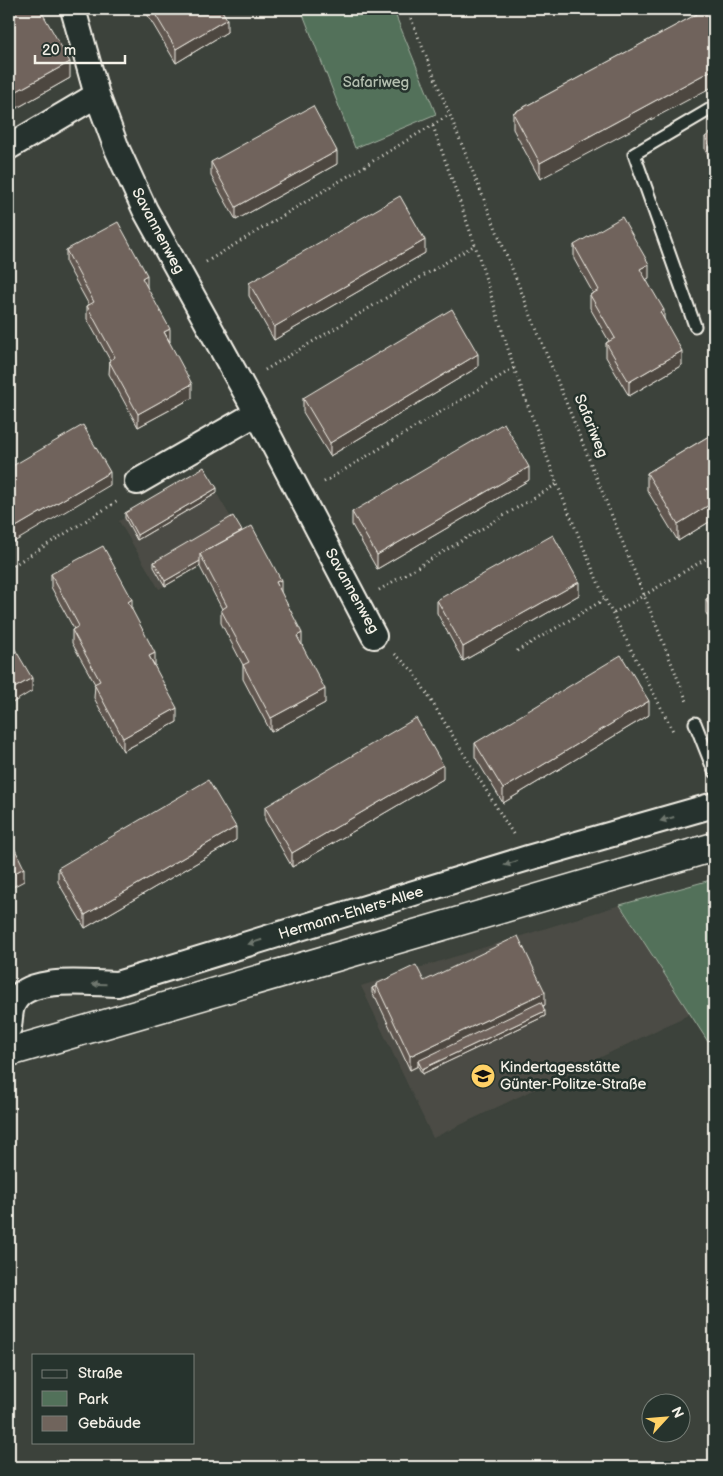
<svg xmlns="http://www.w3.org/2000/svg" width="723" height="1476" font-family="'Balsamiq Sans',sans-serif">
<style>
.built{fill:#4c4c45}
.green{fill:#52715a;stroke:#a3b1a1}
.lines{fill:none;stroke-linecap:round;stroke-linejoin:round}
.service-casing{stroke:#f4f1e8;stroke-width:15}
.minor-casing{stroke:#f4f1e8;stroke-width:28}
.tertiary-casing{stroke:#f4f1e8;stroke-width:31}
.path{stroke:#f4f1e8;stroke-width:3;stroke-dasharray:1 4;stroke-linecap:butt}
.service{stroke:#26332d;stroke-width:11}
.minor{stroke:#26332d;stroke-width:24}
.tertiary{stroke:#26332d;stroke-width:28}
.wall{fill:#60564f;stroke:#f4f1e8}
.shaded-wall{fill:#4e4640;stroke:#f4f1e8}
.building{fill:#70645c;stroke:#f4f1e8}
.oneway{fill:#6e766e}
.labels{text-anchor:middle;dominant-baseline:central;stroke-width:5;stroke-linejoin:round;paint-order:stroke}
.park-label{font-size:15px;fill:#b3beaf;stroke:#26332d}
.street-label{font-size:15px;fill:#f4f1e8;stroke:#26332d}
.poi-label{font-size:15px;fill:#f4f1e8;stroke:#26332d;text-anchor:start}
</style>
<rect width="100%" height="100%" fill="#3c423b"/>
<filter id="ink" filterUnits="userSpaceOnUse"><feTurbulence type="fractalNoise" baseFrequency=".02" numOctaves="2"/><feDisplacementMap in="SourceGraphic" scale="10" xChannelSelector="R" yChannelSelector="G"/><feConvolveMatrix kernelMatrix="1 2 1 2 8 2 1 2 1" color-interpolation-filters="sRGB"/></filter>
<g filter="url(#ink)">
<path class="built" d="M204 472 244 540 159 589 119 521Z
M620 905 690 1014 433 1138 361 986Z"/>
<path class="green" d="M301 9H393L436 114 355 148Z
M714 879V1051L620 905Z"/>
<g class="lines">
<defs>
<path id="service" d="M695 326 634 154 714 107
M695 723 714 771"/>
<path id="minor" d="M73 9 97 95 117 149 145 210 257 413 374 636
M9 147 97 95
M137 482 257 413
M9 1027C10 1020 10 1010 13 1004 26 974 91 984 117 984L528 858 714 805"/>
<path id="tertiary" d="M9 1052 714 847"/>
</defs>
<use href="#service" class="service-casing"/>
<use href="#minor" class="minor-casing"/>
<use href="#tertiary" class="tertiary-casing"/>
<path class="path" d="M407 9 688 704
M433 126 475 245 514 368 557 484 605 599 673 731
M206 262 449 115
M265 370 475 245
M324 482 514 368
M9 568 118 501
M379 590 557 484
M614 613 714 554
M517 651 605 599
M395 654 413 671 513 834"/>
<use href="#service" class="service"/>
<use href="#minor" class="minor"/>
<use href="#tertiary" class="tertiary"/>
</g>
<path class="wall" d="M9 9 70 78 17 108 9 92Z
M144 9H221L227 32 176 63Z
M692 9H714L540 179 513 129V113L692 17Z
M714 131V167L705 150V137Z
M211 162 337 164 236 220 211 176Z
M574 245 649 278 646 279 664 319 682 365 629 396 606 357V343L609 341 590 308V295L593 293 574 259Z
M66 250 147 288 192 398 138 427 109 374 110 360 87 319V306L89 305 66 263Z
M425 253 274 340 249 296V283Z
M478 367 330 456 303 412V398Z
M714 433V519L678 541 647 490V473Z
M529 480 377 569 352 525V512Z
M217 493 137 540 125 518V513Z
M242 531 281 592 325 703 271 732 243 679V665L221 623V610L222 609 200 567V566L165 586 154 567V562Z
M51 574 132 611 177 722 123 751 94 698 95 684 72 643V630L74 629 51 587Z
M579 595 463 661 437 613V600Z
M714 595V627L706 613V599Z
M649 715 503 803 475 757V743Z
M443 779 292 867 265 820V807Z
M236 840 85 928 58 882V868Z
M424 981 545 1005 543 1006 545 1016 422 1074 418 1066 410 1070 376 998H375L372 993V988L376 986V984Z"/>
<path class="shaded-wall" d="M227 19V32L176 63V49Z
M70 62V78L17 108V91Z
M714 69V86L540 179V163Z
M337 151V164L236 220V207Z
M425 240V253L274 340V327Z
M649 264V278L640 283V269Z
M147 275V289L142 278Z
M664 310V323L660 312Z
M170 329V342L164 332Z
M682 351V365L629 396V382Z
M478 354V367L330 456V443Z
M192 384V398L138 427V414Z
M529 467V480L377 569V555Z
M110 472V485L9 545V531Z
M217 488V493L137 540V535Z
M714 502V519L678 541V524Z
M200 561V566L165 586V581Z
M281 580V593L276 582Z
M579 582V595L463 661V647Z
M132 599V612L128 602Z
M302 633V647L297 636Z
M155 653V666L149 656Z
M32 678V691L9 705V691Z
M325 689V703L271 732V718Z
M649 701V715L503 803V789Z
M177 708V722L123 751V738Z
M443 765V779L292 867V853Z
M236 827V840L85 928V915Z
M24 868V881L9 889V876Z
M545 992V1005L420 1065 418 1061V1066L410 1070V1056Z
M545 1011V1016L422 1074V1069Z"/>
<path class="building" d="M9 9H40L70 62 17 91 9 76Z
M152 9H221L227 19 176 49Z
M694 9H714V28L712 29 714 34V69L540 163 513 113 697 14Z
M313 106 337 151 236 207 211 162Z
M714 131V154L705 137Z
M400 196 425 240 274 327 249 283Z
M622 217 649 264 640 269 664 310 660 312 682 351 629 382 606 343 615 338 590 295 599 290 574 245Z
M118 222 147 275 142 278 170 329 164 332 192 384 138 414 109 361 115 357 87 306 94 302 66 250Z
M452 309 478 354 330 443 303 398Z
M504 423 529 467 377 555 352 512Z
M83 425 110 472 9 531V468Z
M714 433V502L678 524 647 473Z
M204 467 217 488 137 535 125 513Z
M233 516 242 531 200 554V561L165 581 154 562Z
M252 526 281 580 276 582 302 633 297 636 325 689 271 718 243 665 249 662 221 610 227 606 200 554Z
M553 535 579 582 463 647 437 600Z
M103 546 132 599 128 602 155 653 149 656 177 708 123 738 94 684 100 681 72 630 79 626 51 574Z
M714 595V614L706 599Z
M9 639 32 678 9 691Z
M621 655 649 701 503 789 475 743Z
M416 718 443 765 292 853 265 807Z
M208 780 236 827 85 915 58 868Z
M9 837 24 868 9 876Z
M518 936 545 992 410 1056 376 984 416 965 424 981Z
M376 986V993H375L372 988Z
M541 1002 545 1011 422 1069 418 1061Z"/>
<defs><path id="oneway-solid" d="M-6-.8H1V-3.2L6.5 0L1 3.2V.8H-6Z" transform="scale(1.25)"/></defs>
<g class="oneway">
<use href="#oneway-solid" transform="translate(667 819) rotate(164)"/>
<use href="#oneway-solid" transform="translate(511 863) rotate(163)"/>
<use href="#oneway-solid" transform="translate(255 942) rotate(163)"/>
<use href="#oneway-solid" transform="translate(99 984) rotate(-179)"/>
</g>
</g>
<defs>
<symbol id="school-disc" viewBox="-11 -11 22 22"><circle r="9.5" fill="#ffd166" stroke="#26332d"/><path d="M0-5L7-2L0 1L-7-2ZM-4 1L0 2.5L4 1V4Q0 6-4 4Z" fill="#111"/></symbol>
</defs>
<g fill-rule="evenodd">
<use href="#school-disc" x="469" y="1062" width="28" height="28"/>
</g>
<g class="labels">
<g class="park-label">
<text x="376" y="82">Safariweg</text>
</g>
<g class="street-label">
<text transform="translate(158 231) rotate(62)">Savannenweg</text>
<text transform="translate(591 426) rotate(68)">Safariweg</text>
<text transform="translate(352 591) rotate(61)">Savannenweg</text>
<text transform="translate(351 913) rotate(-17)">Hermann-Ehlers-Allee</text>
</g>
<g class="poi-label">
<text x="500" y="1067">Kindertagesstätte<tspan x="500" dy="17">Günter-Politze-Straße</tspan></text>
</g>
</g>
<rect width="723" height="1476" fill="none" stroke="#26332d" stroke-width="30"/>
<rect x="15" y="15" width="693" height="1446" fill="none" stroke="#f4f1e8" stroke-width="2" filter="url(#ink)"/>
<rect x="32" y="1354" width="162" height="90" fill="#26332d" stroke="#787f78"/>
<rect x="42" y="1370" width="25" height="8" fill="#26332d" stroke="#787f78"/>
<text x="78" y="1378" font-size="15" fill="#f4f1e8">Straße</text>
<rect x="42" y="1391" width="25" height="15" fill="#52715a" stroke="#787f78"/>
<text x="78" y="1404" font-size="15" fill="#f4f1e8">Park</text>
<rect x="42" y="1416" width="25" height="15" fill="#70645c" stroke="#787f78"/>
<text x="78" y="1428" font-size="15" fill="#f4f1e8">Gebäude</text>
<g transform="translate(666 1418) rotate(64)"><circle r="24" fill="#26332d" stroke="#787f78"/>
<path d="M0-4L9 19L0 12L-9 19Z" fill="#ffd166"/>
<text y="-8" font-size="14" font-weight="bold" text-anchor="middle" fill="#f4f1e8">N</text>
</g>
<path d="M35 55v8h90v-8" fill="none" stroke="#f4f1e8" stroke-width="2.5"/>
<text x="42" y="55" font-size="15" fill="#f4f1e8" stroke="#26332d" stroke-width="4" paint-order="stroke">20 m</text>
</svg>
